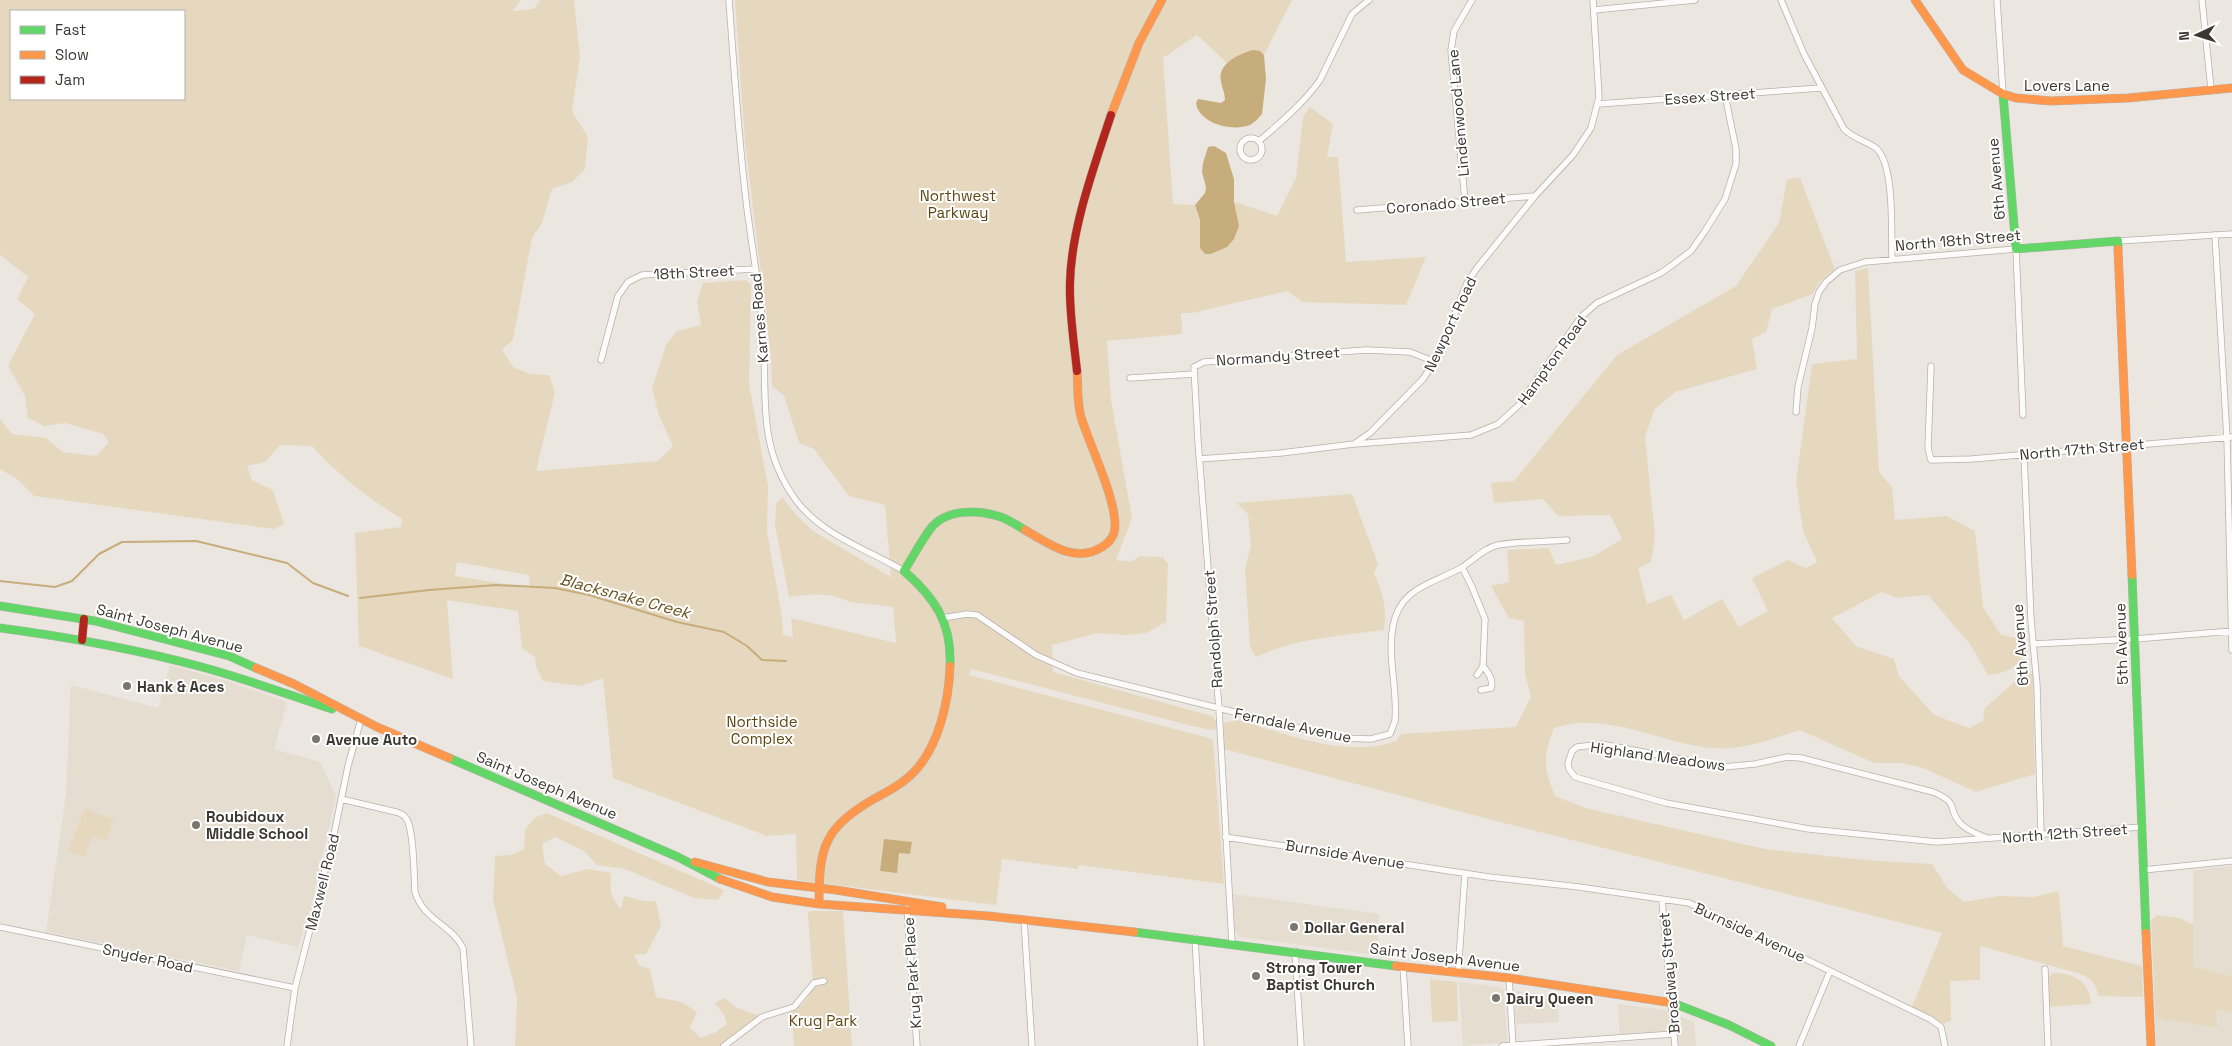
<svg xmlns="http://www.w3.org/2000/svg" width="2232" height="1046" font-family="'Space Grotesk',sans-serif">
<style>
.built{fill:#e5ddcf}
.green{fill:#e6d8bf;fill-rule:evenodd}
.water{fill:#c7ad7c}
.lines{fill:none;stroke-linecap:round;stroke-linejoin:round}
.stream{stroke:#c7ad7c;stroke-width:2}
.street-casing{stroke:#b5b2ad;stroke-width:7}
.fast-casing{stroke:#b5b2ad;stroke-width:9}
.slow-casing{stroke:#b5b2ad;stroke-width:9}
.jam-casing{stroke:#b5b2ad;stroke-width:9}
.street{stroke:#fcfbfa;stroke-width:5.5}
.fast{stroke:#63d668;stroke-width:8}
.slow{stroke:#ff974d;stroke-width:8}
.jam{stroke:#b3261e;stroke-width:8}
.poi-dot{fill:#797570;stroke:#fff;stroke-width:2}
.labels{text-anchor:middle;dominant-baseline:central;stroke-width:4;stroke-linejoin:round;paint-order:stroke}
.street-label{font-size:15px;fill:#3b3833;stroke:#fff}
.park-label{font-size:15px;fill:#5f4611;stroke:#fff}
.poi-label{font-size:15px;font-weight:bold;fill:#3b3833;stroke:#fff;text-anchor:start}
.water-label{font-size:16px;font-style:italic;fill:#6c521f;stroke:#fff}
</style>
<rect width="100%" height="100%" fill="#ebe7e0"/>
<path class="built" d="M170 665 227 681 287 702 274 749 320 762 336 796 311 907 298 947 247 935 239 971 46 932 66 795 71 685 158 708Z
M2232 866V976L2193 966V870Z
M1233 894 1379 914 1377 955 1240 937 1235 931Z
M1459 982 1499 987 1504 990 1507 1042 1463 1046Z
M1516 991 1558 996 1559 1022 1516 1024 1514 999Z
M1618 1004 1665 1010 1668 1014 1669 1029 1667 1031 1620 1034Z
M2216 1009 2232 1013V1046H2156L2155 1018 2216 1028Z
M1681 1017 1694 1022 1696 1046H1679L1677 1024Z"/>
<path class="green" d="M0 0H521L513 11 534 9 540 0H574L580 57 572 111 588 137 585 169 572 182 552 189 542 223 532 238 513 340 502 349 513 367 530 374 549 375 555 392 536 471 658 461 673 446 659 416 652 388 666 345 677 331 701 325 697 301 703 283 746 280 751 285 749 384 768 486 767 531 782 617 783 635 793 637 791 618 896 643 893 607 851 602 833 596 815 594 789 597 775 525 776 504 782 497 797 516 813 531 891 577 885 505 849 496 814 449 799 443 784 395 772 387 771 357 745 142 735 0H1292L1264 55 1260 51 1245 53 1227 63 1197 35 1163 58 1173 204 1195 205 1200 220V248L1211 254 1227 247 1237 218 1234 202 1277 216 1296 178 1303 117 1310 107 1333 124 1327 157H1338L1346 262 1426 257 1406 305 1302 302 1287 291 1192 313H1181L1182 334 1107 341 1111 400 1132 518 1116 560 1131 562 1140 556 1162 557 1168 564 1166 622 1146 633 1126 635 1098 633 1052 645 1053 672 1212 716 1216 721V729L1211 730 1192 726 971 669 969 675 1213 739 1224 884 1079 865 1078 869 1002 859 996 905 797 880 796 834 767 836 613 778 603 678 581 686 543 681 536 667 535 657 522 648 518 611 447 600 453 679 359 646 355 533 401 527 402 519C369 499 338 475 312 446L280 445 265 462 247 466 252 480 273 490 284 524 274 529 34 496 17 479 0 469V419L12 434 46 438 63 452 96 456 109 442 103 434 65 423 44 426 28 418 25 396 8 366 35 314 17 299 28 277 0 255ZM11 11H184V99H11ZM457 562 529 575 530 588 455 576Z
M1800 178 1835 269C1825 276 1818 282 1813 294L1772 309 1766 332 1752 339 1757 369 1675 392 1654 410 1645 437 1655 536 1651 562 1638 568 1647 604 1671 595 1684 620 1722 599 1739 627 1768 611 1752 578 1788 560 1806 568 1817 562 1803 531 1796 482 1812 364 1857 359 1855 271 1868 268 1879 472 1892 487 1895 520 1947 516 1975 531 1983 607 2001 635 2017 638 2027 650C2017 668 2008 673 1988 675L1970 644 1928 595 1896 598 1882 592 1832 618 1856 646 1894 659 1899 676 1934 715 1969 728 1983 721 1985 708 2021 676 2033 673 2035 774 1976 792 1923 768 1902 763H1874L1800 730C1772 739 1741 751 1711 748 1661 743 1603 710 1554 728 1543 756 1543 767 1555 796L1585 808 1765 849 1864 860 1932 864 1947 888 1964 902 1999 896 2034 897 2059 891 2063 946 2142 966 2143 997 2098 996C2096 984 2092 979 2081 974L1980 946V980L1950 981 1951 1020 1944 1024 1912 1007 1942 933 1496 821 1224 749V723L1238 720C1287 734 1346 759 1396 741L1401 734 1516 727 1531 697 1525 674 1524 621 1509 618 1491 586 1509 582 1507 550 1549 548 1556 565 1594 556 1622 539 1610 515 1558 516 1543 499 1494 503 1491 483 1514 481 1617 355 1736 286 1779 223 1787 179Z
M1352 494 1378 564 1374 573C1382 593 1388 608 1384 630 1341 636 1295 638 1256 657L1250 647 1245 569 1251 545 1248 514 1237 503Z
M85 808 114 820 106 841 92 836 84 857 68 851Z
M547 813 724 890 718 900 694 898 625 869 597 865 584 851 555 837 542 844 545 864 561 876 588 869 611 873C610 891 610 896 621 909L624 896C636 898 644 903 656 901L661 926 646 954 634 955 640 966 650 969 656 997 682 1002 697 1012 690 1027 700 1038 716 1032 727 1024 724 1015 715 1003 725 998 735 1007 760 1016 720 1046H515L517 998 493 900 495 856 511 855 524 849 525 829 536 817Z
M811 911H843L852 1046H794L792 1011C804 1005 811 996 813 981L808 916V912Z
M2157 915 2179 918 2193 924V966L2232 976V1013L2216 1009 2217 1028 2155 1018 2151 920Z
M2053 973C2074 972 2091 983 2091 1004L2048 1007 2047 980Z
M1430 979 1457 982 1458 1021 1432 1022Z"/>
<path class="water" d="M1253 50 1260 51 1264 55 1266 79 1262 114C1259 118 1255 122 1250 125 1233 132 1199 124 1196 103L1198 99 1221 103 1225 100C1225 93 1222 88 1221 81 1217 63 1240 54 1253 50Z
M1214 146 1226 153 1234 179V202L1239 226 1234 239 1227 247 1211 254H1205L1200 248V220L1195 205 1205 193 1206 187 1202 172 1203 163 1208 147Z
M884 839 912 842 910 854 899 853 897 873 880 871Z"/>
<g class="lines">
<path class="stream" d="M0 581 55 587 72 581 99 554 122 542 196 541 287 563 313 583 348 596
M360 598 429 590 496 585 555 588 589 595 677 622 724 632 747 646 762 660 786 661"/>
<defs>
<path id="street" d="M729 0C734 67 738 133 746 200 751 242 759 285 763 327 768 390 755 443 795 499 821 535 867 549 904 571
M1781 0 1804 54 1844 129C1855 140 1868 141 1877 149 1895 167 1891 234 1892 259
M1997 0 2003 94
M2202 0 2211 89
M1594 10 1695 0
M1598 104 1821 88
M1240 149a11 11 0 1 1 22 0a11 11 0 1 1-22 0Z
M1259 141C1281 122 1303 104 1320 80L1352 14 1369 0
M1465 201 1451 50 1454 31 1472 0
M1357 210 1535 196
M2215 235 2227 438 2232 650
M2118 241 2232 234
M601 360 618 296 628 282 642 275 755 269
M1931 366 1928 448 1931 460 1971 459 2232 437
M1130 378 1194 374
M1796 412 1798 387 1812 328 1815 304 1819 292 1826 282 1840 270 1865 262 2016 249 2023 415
M1355 444 1471 435 1498 424 1519 405 1581 317 1597 303 1661 273 1671 266 1691 251 1705 231 1725 199 1736 164V149L1725 95
M2024 454 2031 620 2037 685 2041 834
M1199 459 1281 453 1354 444 1370 433 1423 379 1439 354 1467 283 1477 268 1535 196 1573 155 1591 128 1599 97 1593 0
M1462 567 1472 587 1485 619 1483 666C1488 672 1494 680 1491 688L1481 690
M942 618 967 614 977 615 1036 655 1077 673 1339 738 1371 739 1390 734 1395 721C1398 690 1387 657 1393 626 1400 588 1431 584 1459 569 1472 562 1483 548 1498 545 1520 541 1545 542 1567 540
M2033 644 2135 639 2232 631
M1477 675 1483 666
M341 799 396 812C400 813 403 814 406 818 414 828 414 877 415 892 424 921 451 924 463 948L471 1046
M1225 837 1489 877 1579 887 1689 903 1930 1019 1941 1027 1945 1046
M1987 838C1978 834 1967 831 1960 823 1946 807 1961 804 1933 792L1801 758 1787 757 1755 764 1723 767 1601 744 1577 747 1572 751 1568 763 1569 769 1575 777 1666 803 1809 829 1937 842 2142 827
M2143 870 2232 861
M1662 900 1675 1046
M907 908 917 1046
M1024 919 1032 1046
M0 927 295 988
M1195 938 1201 1046
M1232 943 1219 709 1198 441 1194 367 1204 362 1366 350 1410 352 1433 361
M1295 951 1301 1046
M1403 966 1408 1046
M2045 969 2048 1046
M1458 974 1465 873
M1509 978 1513 1046
M287 1046 295 988 333 839 348 766 361 719
M724 1046 762 1017 794 1007 814 983 824 981
M1502 1046 1674 1034
M1799 1046 1830 971"/>
<path id="fast" d="M2003 94 2016 249 2118 241V249
M2132 575 2146 933
M0 606 95 621 229 656 256 668
M0 628C68 637 135 649 202 667 246 679 289 695 332 709
M950 666C952 623 935 598 904 571 913 557 921 541 931 528 947 508 980 510 1001 517 1009 520 1018 526 1025 530
M449 758 678 857 720 879
M1134 932 1396 966
M1673 1003 1729 1025 1771 1046"/>
<path id="slow" d="M1915 0 1963 70 2003 94 2016 98 2051 101 2128 98 2232 88
M1111 115 1139 43 1162 0
M2118 249 2132 575
M1025 530C1049 544 1075 564 1102 547 1107 544 1112 539 1114 533 1121 508 1089 444 1081 417 1077 403 1078 386 1077 371
M256 668 294 684 377 727 449 758
M695 862 768 882 836 890 942 907
M720 879 772 897 819 904 988 916 1134 932
M819 904C819 849 823 829 872 800 887 792 902 784 913 773 939 747 949 700 950 666
M2146 933 2151 1046
M1396 966 1509 978 1673 1003"/>
<path id="jam" d="M1077 371C1074 342 1069 312 1070 283 1071 229 1094 167 1111 115
M82 640 84 619"/>
</defs>
<use href="#street" class="street-casing"/>
<use href="#fast" class="fast-casing"/>
<use href="#slow" class="slow-casing"/>
<use href="#jam" class="jam-casing"/>
<use href="#street" class="street"/>
<use href="#fast" class="fast"/>
<use href="#slow" class="slow"/>
<use href="#jam" class="jam"/>
</g>
<g class="poi-dot">
<circle cx="127" cy="686" r="5"/>
<circle cx="316" cy="739" r="5"/>
<circle cx="196" cy="825" r="5"/>
<circle cx="1294" cy="927" r="5"/>
<circle cx="1256" cy="976" r="5"/>
<circle cx="1496" cy="998" r="5"/>
</g>
<g class="labels">
<g class="street-label">
<text x="2067" y="85">Lovers Lane</text>
<text transform="translate(1710 96) rotate(-4)">Essex Street</text>
<text transform="translate(1458 113) rotate(-95)">Lindenwood Lane</text>
<text transform="translate(1996 179) rotate(-95)">6th Avenue</text>
<text transform="translate(1446 203) rotate(-5)">Coronado Street</text>
<text transform="translate(1958 240) rotate(-5)">North 18th Street</text>
<text transform="translate(694 272) rotate(-3)">18th Street</text>
<text transform="translate(759 318) rotate(-95)">Karnes Road</text>
<text transform="translate(1450 324) rotate(-65)">Newport Road</text>
<text transform="translate(1278 356) rotate(-4)">Normandy Street</text>
<text transform="translate(1552 360) rotate(-54)">Hampton Road</text>
<text transform="translate(2082 449) rotate(-5)">North 17th Street</text>
<text transform="translate(170 628) rotate(15)">Saint Joseph Avenue</text>
<text transform="translate(1213 629) rotate(-94)">Randolph Street</text>
<text transform="translate(2121 644) rotate(-92)">5th Avenue</text>
<text transform="translate(2020 645) rotate(-94)">6th Avenue</text>
<text transform="translate(1293 725) rotate(12)">Ferndale Avenue</text>
<text transform="translate(1658 756) rotate(8)">Highland Meadows</text>
<text transform="translate(547 785) rotate(23)">Saint Joseph Avenue</text>
<text transform="translate(2065 833) rotate(-4)">North 12th Street</text>
<text transform="translate(1345 854) rotate(9)">Burnside Avenue</text>
<text transform="translate(322 882) rotate(-76)">Maxwell Road</text>
<text transform="translate(1750 932) rotate(25)">Burnside Avenue</text>
<text transform="translate(1445 957) rotate(7)">Saint Joseph Avenue</text>
<text transform="translate(148 958) rotate(12)">Snyder Road</text>
<text transform="translate(912 973) rotate(-94)">Krug Park Place</text>
<text transform="translate(1669 973) rotate(-95)">Broadway Street</text>
</g>
<g class="park-label">
<text x="958" y="195">Northwest<tspan x="958" dy="17">Parkway</tspan></text>
<text x="762" y="721">Northside<tspan x="762" dy="17">Complex</tspan></text>
<text x="823" y="1020">Krug Park</text>
</g>
<g class="poi-label">
<text x="137" y="686">Hank &amp; Aces</text>
<text x="326" y="739">Avenue Auto</text>
<text x="206" y="816">Roubidoux<tspan x="206" dy="17">Middle School</tspan></text>
<text x="1304" y="927">Dollar General</text>
<text x="1266" y="967">Strong Tower<tspan x="1266" dy="17">Baptist Church</tspan></text>
<text x="1506" y="998">Dairy Queen</text>
</g>
<g class="water-label">
<text transform="translate(625 596) rotate(15)">Blacksnake Creek</text>
</g>
</g>
<rect x="10" y="10" width="175" height="90" fill="#ffffff" stroke="#b1afad"/>
<rect x="20" y="26" width="25" height="8" fill="#63d668" stroke="#b1afad"/>
<text x="55" y="35" font-size="15" fill="#3b3833">Fast</text>
<rect x="20" y="51" width="25" height="8" fill="#ff974d" stroke="#b1afad"/>
<text x="55" y="60" font-size="15" fill="#3b3833">Slow</text>
<rect x="20" y="76" width="25" height="8" fill="#b3261e" stroke="#b1afad"/>
<text x="55" y="85" font-size="15" fill="#3b3833">Jam</text>
<g transform="translate(2197 35) rotate(266)" stroke="#ffffff" stroke-width="4" paint-order="stroke">
<path d="M0-4L9 19L0 12L-9 19Z" fill="#3b3833"/>
<text y="-8" font-size="14" font-weight="bold" text-anchor="middle" fill="#3b3833">N</text>
</g>
</svg>
